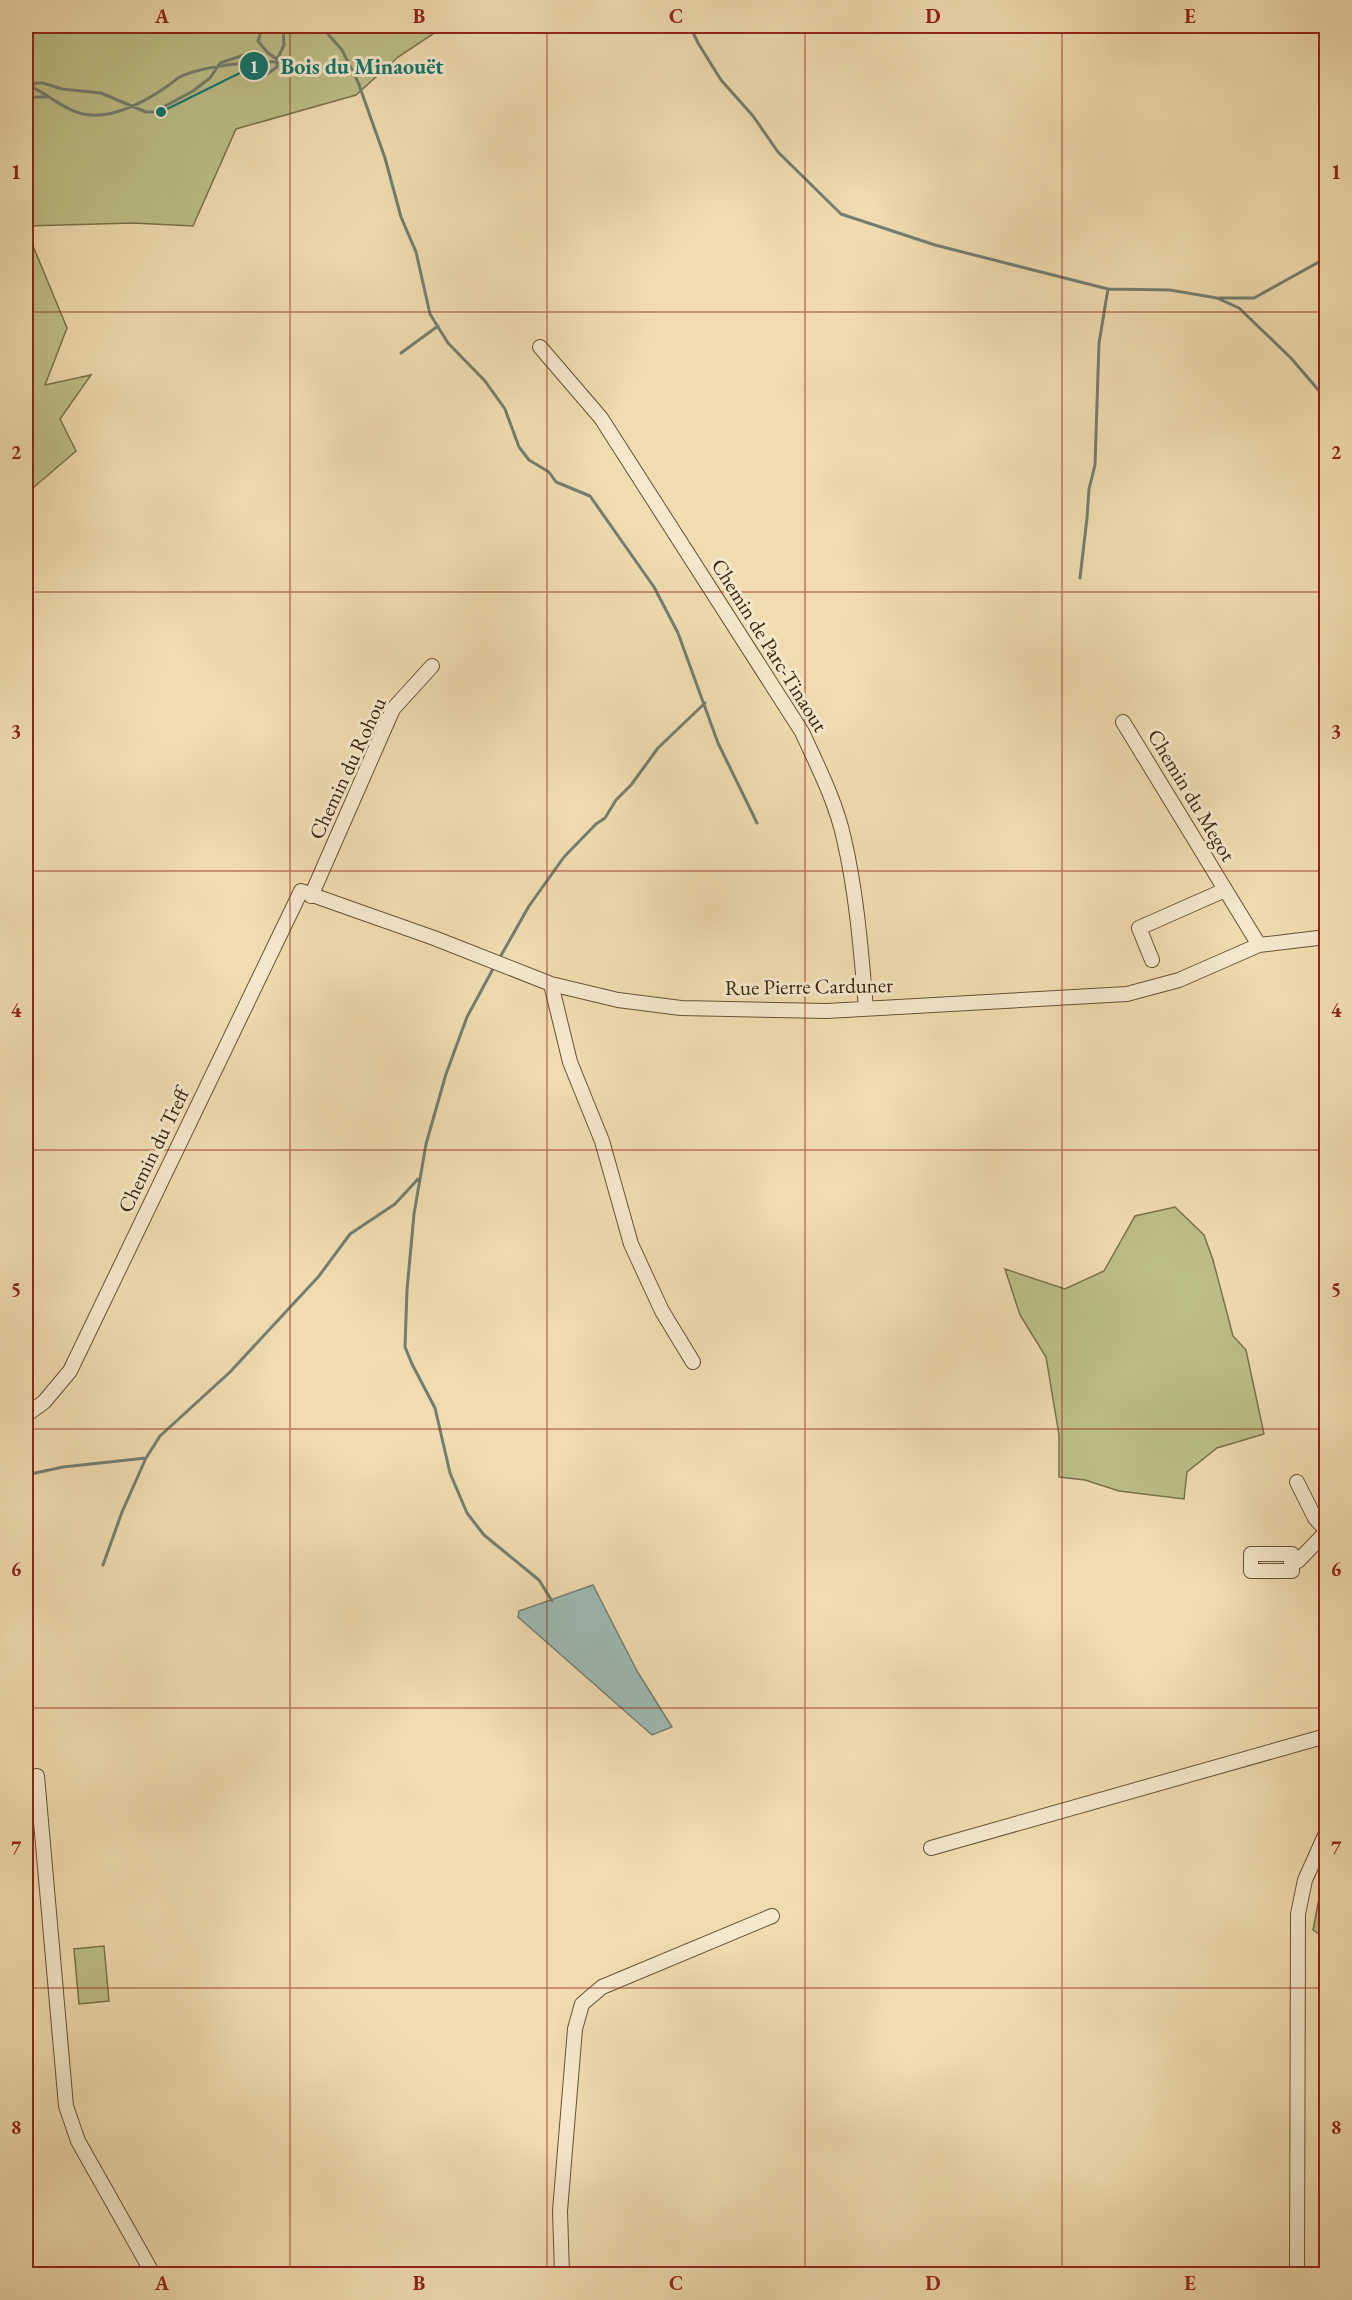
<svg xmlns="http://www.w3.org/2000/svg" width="1352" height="2300" font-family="'EB Garamond',serif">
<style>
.green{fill:#bdbf88;stroke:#7a724a;stroke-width:1.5}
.water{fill:#9cbab3;stroke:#747e70;stroke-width:1.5}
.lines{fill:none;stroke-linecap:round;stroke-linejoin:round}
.stream{stroke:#747e70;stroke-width:3}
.minor-casing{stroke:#665234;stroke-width:16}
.minor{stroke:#f5e8cc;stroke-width:14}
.grid{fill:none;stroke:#8f2418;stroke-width:1.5;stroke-opacity:0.55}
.labels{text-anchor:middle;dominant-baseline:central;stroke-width:6;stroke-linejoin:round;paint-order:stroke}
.street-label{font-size:21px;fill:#38240b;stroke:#f5e8cc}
.leader{fill:none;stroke:#0f766e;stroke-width:2}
.callout-dot{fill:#0f766e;stroke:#f5e8cc;stroke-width:2}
.mark-label{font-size:18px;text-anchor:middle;font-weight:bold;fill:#fff}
.callout-label{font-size:22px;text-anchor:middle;font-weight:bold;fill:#0f766e;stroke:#f5e8cc;stroke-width:6;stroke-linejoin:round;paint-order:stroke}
.neatline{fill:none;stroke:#8f2418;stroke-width:2}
.grid-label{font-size:20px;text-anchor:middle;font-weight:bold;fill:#8f2418}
</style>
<rect width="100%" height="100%" fill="#f0dcb0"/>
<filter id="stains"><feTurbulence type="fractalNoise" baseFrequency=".00333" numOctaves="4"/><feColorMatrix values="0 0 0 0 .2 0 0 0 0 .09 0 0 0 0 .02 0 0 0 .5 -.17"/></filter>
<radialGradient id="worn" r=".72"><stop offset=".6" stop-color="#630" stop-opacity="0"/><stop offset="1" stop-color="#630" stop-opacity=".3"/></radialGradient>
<path class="green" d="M26 26H445L398 57 356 95 236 129 193 226 133 223 26 226Z
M26 229 67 328 45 385 91 375 60 419 76 451 34 487 26 485Z
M1175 1207 1204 1235 1213 1260 1233 1336 1246 1350 1264 1434 1217 1448 1187 1472 1184 1499 1119 1491 1085 1480 1059 1477V1435L1046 1357 1020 1315 1005 1269 1065 1289 1104 1271 1135 1216Z
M1326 1862V1939L1313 1930Z
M104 1946 109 2001 79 2004 74 1949Z"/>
<path class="water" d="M593 1585 637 1671 672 1727 652 1735 518 1617 519 1611Z"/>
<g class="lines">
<path class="stream" d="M321 26 342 50 358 82 385 158 401 217 416 252 430 314 448 343 485 381 505 409 519 447 529 460 549 472 556 482 590 496 654 587 678 633 718 743 757 823
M690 26 698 43 721 80 753 116 778 152 841 214 935 245 1108 289 1170 290 1217 298 1239 308 1291 358 1326 399
M26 85C46 91 61 109 83 114 113 120 145 102 169 85 172 83 176 79 180 77 202 66 251 61 276 62L284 45 283 26H286
M26 90 36 83H43L62 89 101 93 146 112H154L193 91 210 78 220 63 247 54 251 58 255 68 267 74 277 67V59L268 53 258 41 261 32 268 26
M26 97H46
M1219 298H1254L1326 258
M401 353 438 326
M1080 578 1087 518 1089 489 1095 465 1099 343 1108 289
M499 959 529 906 564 857 596 824 605 818 616 800 631 785 658 748 705 703
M494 967 467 1017 446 1074 426 1144 414 1214 407 1290 405 1347 412 1364 435 1408 450 1473 467 1513 484 1535 539 1580 552 1601
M26 1475 63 1467 146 1458
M103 1565 122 1512 146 1458 160 1436 230 1372 319 1276 350 1234 395 1204 418 1179"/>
<defs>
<path id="minor" d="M540 347 601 418 802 732C818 767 836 802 844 839 857 895 861 952 866 1008
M1123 722 1259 945
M311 896 393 709 432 666
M1152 960 1139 928 1225 890
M1326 968V969
M551 984 570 1062 602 1141 631 1244 662 1311 693 1362
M26 1415 44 1402 70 1371 301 891 434 938 551 984 618 1000 681 1008 827 1011 1127 994 1179 980 1259 945 1326 937
M1297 1482 1315 1518 1326 1530
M1251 1554H1292V1571H1251Z
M1291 1562 1298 1561 1326 1532
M37 1776 66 2106 78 2141 153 2274
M931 1848 1326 1736
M562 2274 560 2211 575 2029 582 2004 602 1987 772 1916
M1297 2274 1298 1914 1305 1880 1326 1833"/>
</defs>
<use href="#minor" class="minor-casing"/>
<use href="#minor" class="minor"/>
</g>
<path class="grid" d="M290 26V2274M547 26V2274M805 26V2274M1062 26V2274M26 312H1326M26 592H1326M26 871H1326M26 1150H1326M26 1429H1326M26 1708H1326M26 1988H1326"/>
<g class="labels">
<g class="street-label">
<text transform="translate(770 645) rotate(58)">Chemin de Parc-Tinaout</text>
<text transform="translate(347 768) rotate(-65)">Chemin du Rohou</text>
<text transform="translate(1192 795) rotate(59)">Chemin du Megot</text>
<text transform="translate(809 986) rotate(-1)">Rue Pierre Carduner</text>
<text transform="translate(153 1150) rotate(-64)">Chemin du Treff</text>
</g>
</g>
<path class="leader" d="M161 112L254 66"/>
<g class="callout-dot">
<circle cx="161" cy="112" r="6"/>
<circle cx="254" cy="66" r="15"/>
</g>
<g class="mark-label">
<text x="254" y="73">1</text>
</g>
<g class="callout-label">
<text x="362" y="74">Bois du Minaouët</text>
</g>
<rect width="1352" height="2300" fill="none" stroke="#f0dcb0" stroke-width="66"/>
<rect x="33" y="33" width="1286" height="2234" class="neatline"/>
<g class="grid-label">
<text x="162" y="23">A</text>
<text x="419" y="23">B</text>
<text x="676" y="23">C</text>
<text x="933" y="23">D</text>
<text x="1190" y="23">E</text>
<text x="16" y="179">1</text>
<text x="1336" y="179">1</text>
<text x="16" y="459">2</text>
<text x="1336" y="459">2</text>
<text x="16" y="738">3</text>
<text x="1336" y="738">3</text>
<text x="16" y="1017">4</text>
<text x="1336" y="1017">4</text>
<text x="16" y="1296">5</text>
<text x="1336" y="1296">5</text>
<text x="16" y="1576">6</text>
<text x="1336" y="1576">6</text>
<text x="16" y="1855">7</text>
<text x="1336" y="1855">7</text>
<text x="16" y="2134">8</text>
<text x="1336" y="2134">8</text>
<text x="162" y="2290">A</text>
<text x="419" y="2290">B</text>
<text x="676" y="2290">C</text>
<text x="933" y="2290">D</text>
<text x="1190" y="2290">E</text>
</g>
<rect width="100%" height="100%" filter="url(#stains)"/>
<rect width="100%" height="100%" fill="url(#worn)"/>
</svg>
